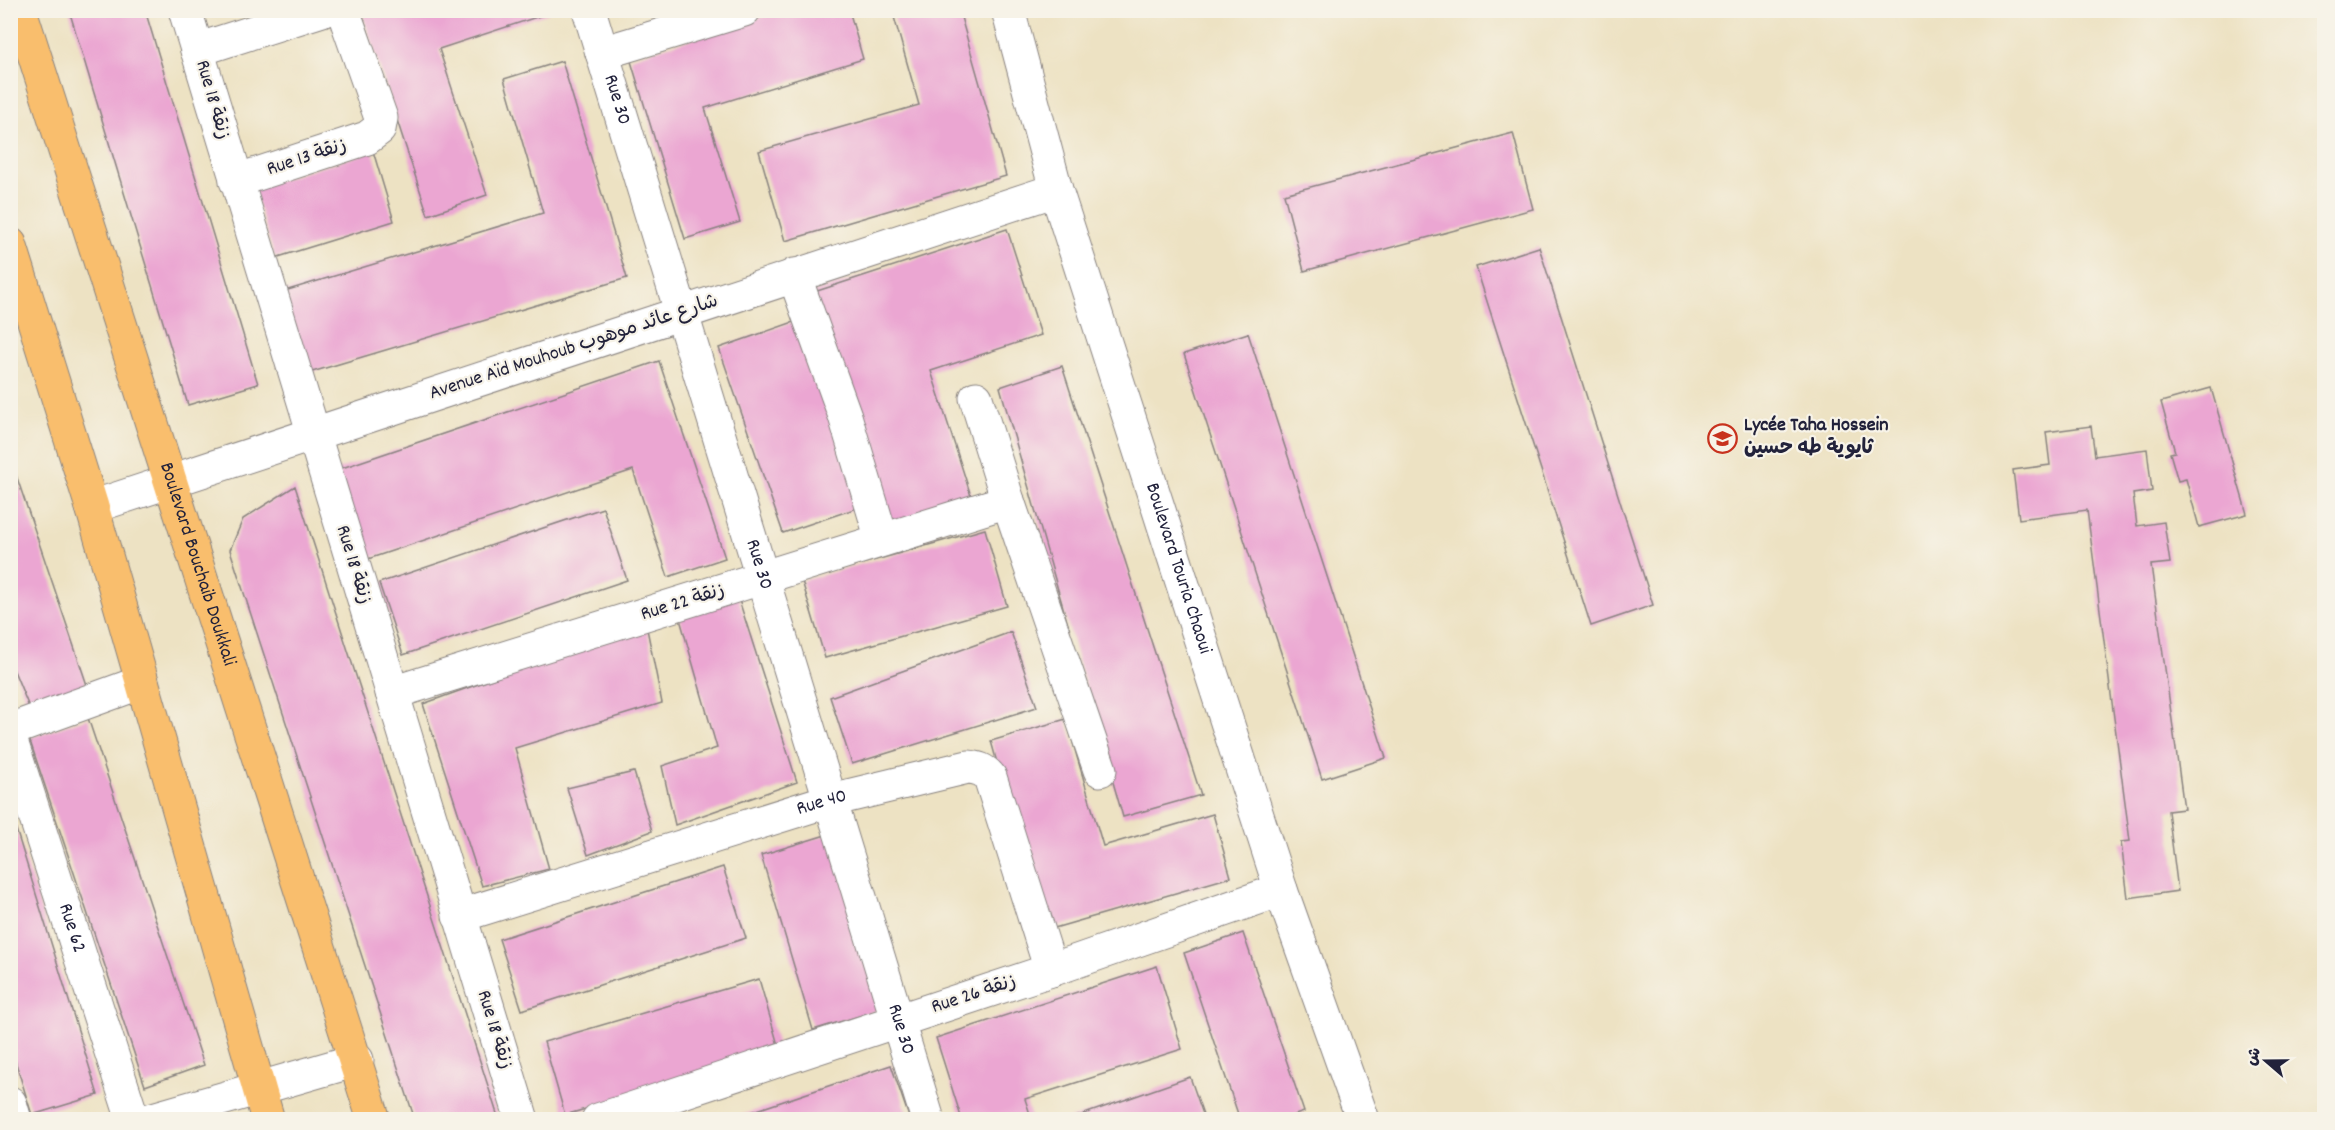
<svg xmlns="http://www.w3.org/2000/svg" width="2335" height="1130" font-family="Dekko,'Playpen Sans Arabic',sans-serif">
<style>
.building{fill:#eba6d2}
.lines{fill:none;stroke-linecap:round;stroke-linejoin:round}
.minor-casing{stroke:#88827f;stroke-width:35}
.primary-casing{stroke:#88827f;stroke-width:35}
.minor{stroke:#fff;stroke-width:33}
.primary{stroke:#f9be6d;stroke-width:33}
.labels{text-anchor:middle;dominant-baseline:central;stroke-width:4.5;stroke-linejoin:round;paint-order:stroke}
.street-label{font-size:20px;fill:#22223b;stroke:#f7f3e8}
.poi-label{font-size:20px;font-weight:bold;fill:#22223b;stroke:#f7f3e8;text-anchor:start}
</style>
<rect width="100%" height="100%" fill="#f7f3e8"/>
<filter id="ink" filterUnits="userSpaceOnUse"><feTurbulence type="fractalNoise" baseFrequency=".0167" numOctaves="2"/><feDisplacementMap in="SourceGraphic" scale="12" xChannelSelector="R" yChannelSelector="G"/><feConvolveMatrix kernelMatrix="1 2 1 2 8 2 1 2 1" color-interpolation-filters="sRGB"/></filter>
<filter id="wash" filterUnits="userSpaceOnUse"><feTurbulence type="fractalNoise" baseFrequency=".008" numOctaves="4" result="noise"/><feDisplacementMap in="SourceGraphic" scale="24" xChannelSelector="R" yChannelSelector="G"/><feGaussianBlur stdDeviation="1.35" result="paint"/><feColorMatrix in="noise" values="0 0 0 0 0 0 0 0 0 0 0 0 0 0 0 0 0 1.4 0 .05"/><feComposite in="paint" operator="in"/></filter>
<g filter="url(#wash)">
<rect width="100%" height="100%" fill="#ede2c3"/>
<g id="blocks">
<path class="building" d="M69 10H145L258 384 188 405Z
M379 10H549V13L439 49 487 195 428 215 363 16Z
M784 10H849L863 59 705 108 740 222 685 239 630 58Z
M892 10H959L1006 176 785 241 759 151 919 105Z
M562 61 627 278 302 375 278 293 543 213 504 79Z
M1513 133 1533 209 1304 271 1284 194Z
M373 151 394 221 275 258 253 188Z
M1007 229 1041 335 931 371 972 499 886 527 811 293Z
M1539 247 1653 605 1591 626 1476 267Z
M802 319 866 505 783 533 719 348Z
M1248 333 1386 758 1322 779 1184 354Z
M659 361 725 558 668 577 633 470 362 561 333 471Z
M1062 366 1201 795 1123 817 1000 387Z
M2211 388 2247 514 2199 527 2186 479 2178 481 2170 453 2175 452 2161 402Z
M2091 426 2095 456 2147 449 2152 491 2133 494 2137 526 2164 522 2170 563 2151 565 2184 809 2168 811 2178 891 2128 898 2121 842 2130 841 2087 510 2019 519 2013 470 2050 465 2046 432Z
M10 457 89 691 29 707 10 661Z
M295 486 499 1120H415L230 550 243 519Z
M603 508 627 580 403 655 379 583Z
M985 529 1007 606 825 658 802 581Z
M738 597 797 782 675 825 662 766 717 748 678 612Z
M646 624 662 703 515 748 549 869 482 886 423 704Z
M1011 632 1037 707 852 764 830 697Z
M88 718 204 1065 145 1086 29 738Z
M1066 719 1103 846 1213 814 1231 877 1044 931 991 741Z
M634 772 652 831 588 855 567 788Z
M11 813 98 1095 32 1115 10 1044Z
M829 834 882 1009 813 1030 761 855Z
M723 867 746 938 522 1010 499 939Z
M1243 933 1304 1112 1280 1120H1240L1184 953Z
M1157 966 1182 1049 1025 1099 1032 1120H962L936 1038Z
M759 979 780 1052 565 1115 544 1042Z
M891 1065 910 1120H730V1119Z
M1190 1077 1205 1120H1070V1119Z"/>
</g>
</g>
<g filter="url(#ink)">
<use href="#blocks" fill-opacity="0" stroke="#88827f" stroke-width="1.5"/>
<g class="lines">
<defs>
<g id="minor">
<path d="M185 10 522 1120"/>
<path id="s1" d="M589 10 928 1120"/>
<path id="s2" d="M1008 10 1056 190 1281 890 1363 1120"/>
<path d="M197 50 322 10"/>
<path d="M602 53 744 10"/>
<path d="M236 181 367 138 379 129 381 118 343 10"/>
<path d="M794 275 845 416 882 540"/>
<path d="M976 398 1008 501 1100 770"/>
<path d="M92 507 1056 190"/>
<path d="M392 693 1008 501"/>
<path d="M10 730 142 682"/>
<path id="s3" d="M10 738 133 1120"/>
<path id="s4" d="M459 916 831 800 968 767C978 768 983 769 990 777L1051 970"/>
<path d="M10 1103 15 1120"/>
<path d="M149 1120 357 1060"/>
<path d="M598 1120 1051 970 1281 890"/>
</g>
<g id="primary">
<path id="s5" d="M20 10 374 1120"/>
<path d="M10 244 92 507 268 1120"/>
</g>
</defs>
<use href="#minor" class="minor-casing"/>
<use href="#primary" class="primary-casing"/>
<use href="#minor" class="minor"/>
<use href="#primary" class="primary"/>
</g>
</g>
<defs>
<symbol id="school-ring" viewBox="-11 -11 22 22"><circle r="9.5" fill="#f7f3e8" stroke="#c8321e" stroke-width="1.5"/><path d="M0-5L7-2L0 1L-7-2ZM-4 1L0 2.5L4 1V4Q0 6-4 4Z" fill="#c8321e"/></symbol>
</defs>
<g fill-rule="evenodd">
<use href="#school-ring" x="1706" y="422" width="33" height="33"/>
</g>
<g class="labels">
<g class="street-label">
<text transform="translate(212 100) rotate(74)">Rue 18 زنقة</text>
<text stroke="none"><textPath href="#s1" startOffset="94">Rue 30</textPath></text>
<text transform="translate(307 158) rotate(-18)">Rue 13 زنقة</text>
<text transform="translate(574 348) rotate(-18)">Avenue Aïd Mouhoub شارع عائد موهوب</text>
<text stroke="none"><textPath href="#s5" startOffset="582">Boulevard Bouchaib Doukkali</textPath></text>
<text transform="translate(353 565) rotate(73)">Rue 18 زنقة</text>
<text stroke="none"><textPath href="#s1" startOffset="580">Rue 30</textPath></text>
<text stroke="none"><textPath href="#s2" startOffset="584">Boulevard Touria Chaoui</textPath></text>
<text transform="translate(683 603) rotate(-17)">Rue 22 زنقة</text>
<text stroke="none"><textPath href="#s4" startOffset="380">Rue 40</textPath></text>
<text stroke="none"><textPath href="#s3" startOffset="200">Rue 62</textPath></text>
<text transform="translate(974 995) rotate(-18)">Rue 26 زنقة</text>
<text transform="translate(494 1030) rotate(73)">Rue 18 زنقة</text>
<text stroke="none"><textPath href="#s1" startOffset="1066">Rue 30</textPath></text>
</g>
<g class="poi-label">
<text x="1744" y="426">Lycée Taha Hossein<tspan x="1744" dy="23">ثايوية طه حسين</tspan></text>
</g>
</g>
<rect width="2335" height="1130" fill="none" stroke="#f7f3e8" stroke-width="36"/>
<g transform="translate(2266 1061) rotate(290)" stroke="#f7f3e8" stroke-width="4.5" paint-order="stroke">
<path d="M0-4.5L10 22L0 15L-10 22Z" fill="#22223b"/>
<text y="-9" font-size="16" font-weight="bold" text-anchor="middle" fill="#22223b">ش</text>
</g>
</svg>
